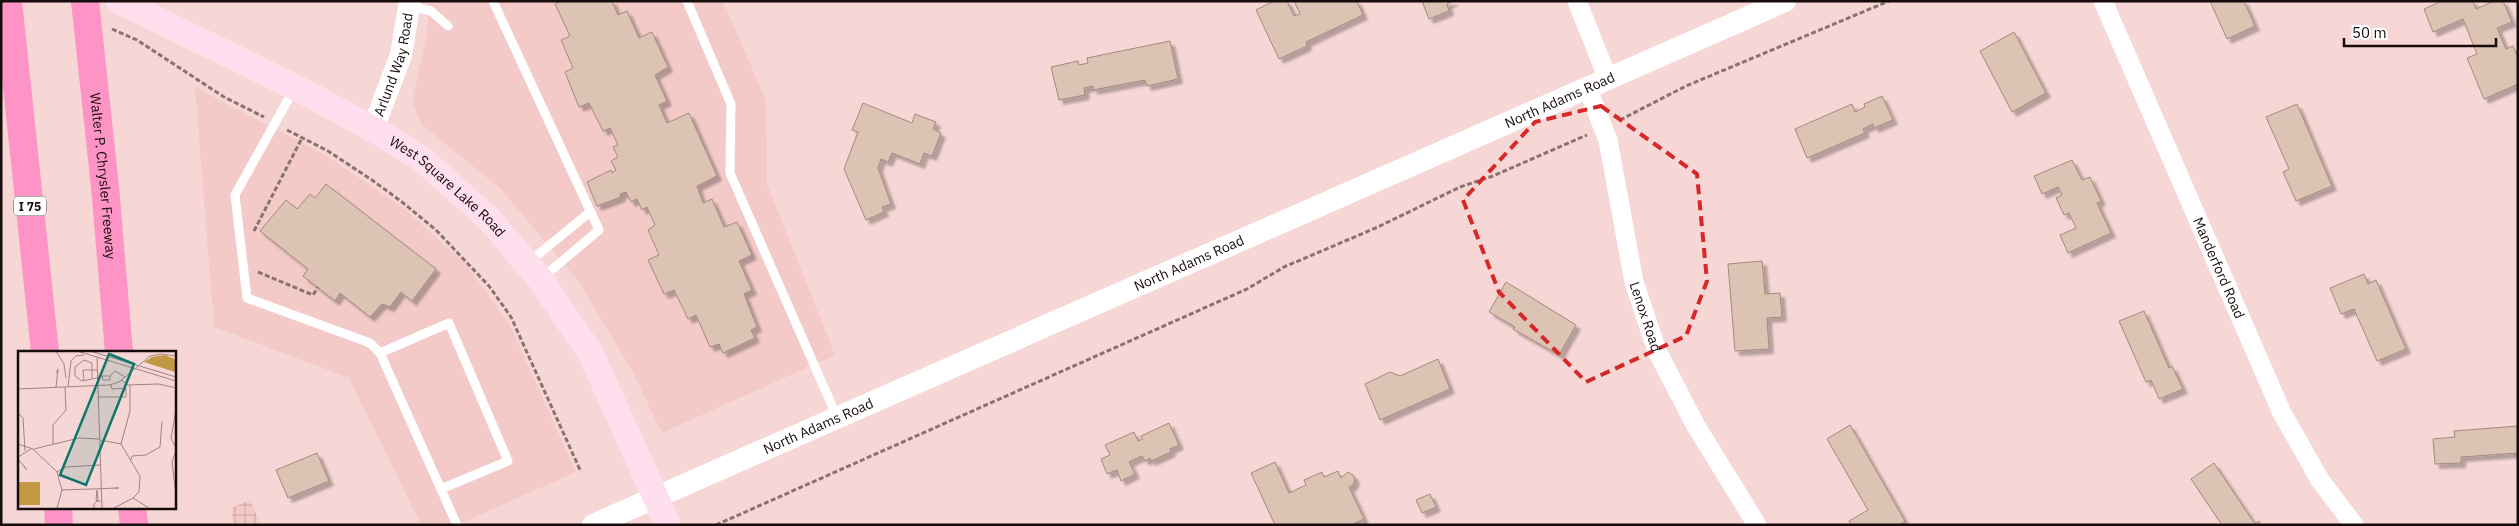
<svg xmlns="http://www.w3.org/2000/svg" width="2519" height="526" font-family="'IBM Plex Sans',sans-serif">
<style>
.built{fill:#f3cac8}
.industrial{fill:url(#industrial-grid)}
.building{fill:#ddc3b4;stroke:#a28a7c;filter:url(#shadow)}
.lines{fill:none;stroke-linecap:round;stroke-linejoin:round}
.path{stroke:#887372;stroke-width:3;stroke-dasharray:5 2.5;stroke-linecap:butt}
.service{stroke:#fff;stroke-width:9}
.minor{stroke:#fff;stroke-width:19}
.tertiary{stroke:#fff;stroke-width:22}
.secondary{stroke:#ffdfee;stroke-width:26}
.motorway{stroke:#fe94c6;stroke-width:28}
.marked{fill:none;stroke:#d62828;stroke-width:4;stroke-dasharray:10 6;stroke-linejoin:round}
.labels{text-anchor:middle;dominant-baseline:central;stroke-width:4.5;stroke-linejoin:round;paint-order:stroke}
.shield{fill:#fff;stroke:#5d5555;stroke-width:1}
.shield-label{font-size:12px;font-weight:bold;fill:#170c0c}
.street-label{font-size:14px;fill:#170c0c;stroke:#fff}
.inset-road{fill:none;stroke:#9d8685;stroke-width:1}
.view{fill:#0f766e;fill-opacity:0.15;stroke:#0f766e;stroke-width:2.5}
.inset-edge{fill:none;stroke:#170c0c;stroke-width:2.5}
</style>
<defs>
<pattern id="industrial-grid" width="8" height="8" patternUnits="userSpaceOnUse" patternTransform="scale(1.25)"><rect width="8" height="8" fill="#f3cac8"/><path d="M0 4h8M4 0v8" fill="none" stroke="#d0acab"/></pattern>
<filter id="shadow"><feDropShadow dx="4.5" dy="4.5" stdDeviation="1" flood-color="#0004"/></filter>
</defs>
<rect width="100%" height="100%" fill="#f7d7d5"/>
<path class="built" d="M428 1H723L766 101 767 184 835 355 662 433 633 373 579 282 501 189 422 125 412 102 427 33Z
M195 87 327 156 402 207 465 263 509 323 576 472 457 525H421L349 378 214 327Z"/>
<path class="industrial" d="M250 500 261 525H233L231 508Z"/>
<path class="building" d="M561 1H612L618 15 627 11 639 38 652 32 668 67 655 75 667 101 659 105 667 123 689 113 717 176 697 186 703 203 712 199 724 227 737 222 752 255 739 261 752 290 744 294 757 327 751 330 755 338 723 353 719 344 710 347 696 315 688 319 674 290 664 294 648 260 659 255 648 230 655 225 647 207 642 210 637 199 631 202 626 192 620 194 621 197 597 206 587 182 611 170 612 173 616 170 611 161 618 157 613 147 618 145 610 128 603 131 589 103 579 107 565 72 573 68 561 40 570 36 555 4Z
M1274 1H1287L1294 16 1300 14 1294 1H1357L1363 15 1306 42 1307 46 1279 59 1256 10Z
M1422 1H1454L1447 4 1449 11 1429 19Z
M2210 1H2244L2255 26 2227 39Z
M2442 1H2473L2476 9 2494 1H2503L2512 22 2497 28 2506 49 2513 46 2518 58V84L2484 99 2467 58 2477 54 2463 19 2433 32 2424 9Z
M2014 32 2046 93 2012 112 1980 51Z
M1170 41 1178 79 1147 86 1145 80 1093 90V86L1084 88 1085 95 1059 100 1051 67 1078 61 1079 65 1088 63 1087 58Z
M1882 96 1893 120 1874 128 1873 124 1863 129 1865 133 1807 158 1795 129 1852 104 1855 112 1865 107 1864 104Z
M863 103 912 123 915 114 936 122 933 129 941 133 932 156 924 153 920 164 892 153 888 162 881 159 878 168 891 204 882 207 884 212 866 220 844 169 858 132 852 130Z
M2297 104 2332 186 2296 201 2283 172 2289 169 2266 117Z
M2072 160 2082 180 2090 177 2101 201 2097 203 2111 233 2068 253 2060 235 2076 228 2069 213 2064 215 2056 198 2062 195 2058 187 2042 194 2034 176Z
M326 184 436 269 412 301 401 292 390 307 382 304 370 317 340 293 335 301 303 276 308 269 260 231 286 200 297 209 310 194 315 198Z
M1762 261 1765 294 1780 293 1782 317 1767 318 1769 349 1735 351 1728 264Z
M2364 274 2368 284 2376 280 2406 349 2377 361 2354 309 2341 314 2330 288Z
M1506 282 1576 325 1559 355 1513 329 1515 327 1489 312Z
M2144 311 2169 368 2172 366 2183 389 2159 399 2151 380 2146 382 2119 321Z
M1438 359 1450 389 1380 420 1365 384 1390 372 1400 376Z
M1169 423 1179 445 1170 449 1171 452 1151 461 1150 458 1145 461 1142 456 1129 462 1135 474 1121 481 1117 470 1107 474 1101 459 1110 455 1105 445 1134 432 1138 441 1143 439 1141 436Z
M1850 425 1905 521 1899 525H1851L1849 521 1868 510 1827 439Z
M2518 426V453L2461 457V463L2435 464 2433 439 2455 437 2454 431Z
M317 453 329 481 288 498 276 470Z
M1275 462 1289 493 1306 485 1304 480 1322 472 1324 477 1338 471 1341 478 1348 472 1353 475 1355 479 1353 485 1349 487 1364 519 1351 525H1275L1251 473Z
M2214 463 2255 524 2259 521 2261 525H2222L2191 479Z
M1430 494 1436 507 1422 513 1416 500Z"/>
<g class="lines">
<path class="path" d="M112 29 137 40 224 97 264 117
M1620 120 1686 86 1889 1
M287 130 328 151 372 180 402 202 436 230 489 286 511 317 581 472
M254 231 302 138
M258 272 313 295 318 287
M716 525 1247 289 1284 267 1378 227 1460 187 1493 176 1587 135"/>
<path class="service" d="M493 1 599 230 542 278
M687 1 731 104 730 173 837 417
M410 6 431 11 448 26
M294 89 235 195 247 298 370 343 380 353 457 525
M529 262 590 212
M380 353 449 323 508 461 441 489"/>
<g class="minor">
<path d="M1577 1 1608 79"/>
<path id="s1" d="M2103 1 2282 413 2320 480 2354 525"/>
<path id="s2" d="M1587 87 1608 140 1634 282 1657 351 1696 426 1757 525"/>
</g>
<g class="tertiary">
<path id="s3" d="M373 129 401 55 410 1"/>
<path id="s4" d="M593 525 1785 1"/>
</g>
<path class="secondary" id="s5" d="M119 1 295 87 373 129 421 158 490 220 540 279 591 354 668 525"/>
<g class="motorway">
<path d="M8 1 45 352"/>
<path id="s6" d="M85 1 105 187 119 352"/>
<path d="M58 507 59 525"/>
<path d="M132 507 134 525"/>
</g>
</g>
<path class="marked" d="M1601 106 1697 174 1707 281 1686 336 1586 382 1499 292 1463 200 1535 122Z"/>
<g class="labels">
<rect class="shield" x="14" y="196.5" width="32" height="19" rx="4"/>
<g class="shield-label">
<text x="30" y="206">I 75</text>
</g>
<g class="street-label">
<text stroke="none"><textPath href="#s3" startOffset="68">Arlund Way Road</textPath></text>
<text stroke="none"><textPath href="#s4" startOffset="1056">North Adams Road</textPath></text>
<text stroke="none"><textPath href="#s6" startOffset="176">Walter P. Chrysler Freeway</textPath></text>
<text stroke="none"><textPath href="#s5" startOffset="379">West Square Lake Road</textPath></text>
<text stroke="none"><textPath href="#s4" startOffset="651">North Adams Road</textPath></text>
<text stroke="none"><textPath href="#s1" startOffset="291">Manderford Road</textPath></text>
<text stroke="none"><textPath href="#s2" startOffset="238">Lenox Road</textPath></text>
<text stroke="none"><textPath href="#s4" startOffset="246">North Adams Road</textPath></text>
</g>
</g>
<g transform="translate(18 351)">
<rect width="158" height="158" fill="#f7d7d5"/>
<path d="M147 4 157 8V21L126 11 134 6ZM0 131H22V154H0Z" fill="#c29942"/>
<path class="inset-road" d="M38 0 46 13 48 27M59 0 158 30M72 0 158 26M79 7 84 157M38 22 40 18 38 36M80 25H92L97 20 107 26M84 25 85 29H92V25M74 27V12L66 9 57 16V25L64 30 79 27M103 29 110 34 141 33 158 37M66 30 65 19H79M112 34V60L103 93 122 125 121 141 115 147M50 36 53 10 58 5 66 4M0 38 91 34 101 31 132 5 144 3 158 5M80 46H108V37L94 38 93 34M158 59 153 87 158 97M0 62 5 67 7 100M82 89 103 93M0 93 15 98 39 121 44 139 39 157M35 93V74L48 59 47 36M16 98 61 87 81 88M158 100 154 111 158 144M0 106 13 98M0 108 9 119 6 115M113 109 114 105 128 104 142 96 144 70M39 121 48 116 82 114M44 139 101 137H97M76 157V153L80 149 79 139 78 149 79 150H83M96 157 115 147 131 157"/>
<path class="view" d="M91 3 116 13 68 134 42 124Z"/>
<rect width="158" height="158" class="inset-edge"/>
</g>
<rect width="2519" height="526" fill="none" stroke="#170c0c" stroke-width="5"/>
<path d="M2344 38v8h152v-8" fill="none" stroke="#170c0c" stroke-width="2.5"/>
<text x="2352" y="38" font-size="15" fill="#170c0c" stroke="#ffffff" stroke-width="4" paint-order="stroke">50 m</text>
</svg>
